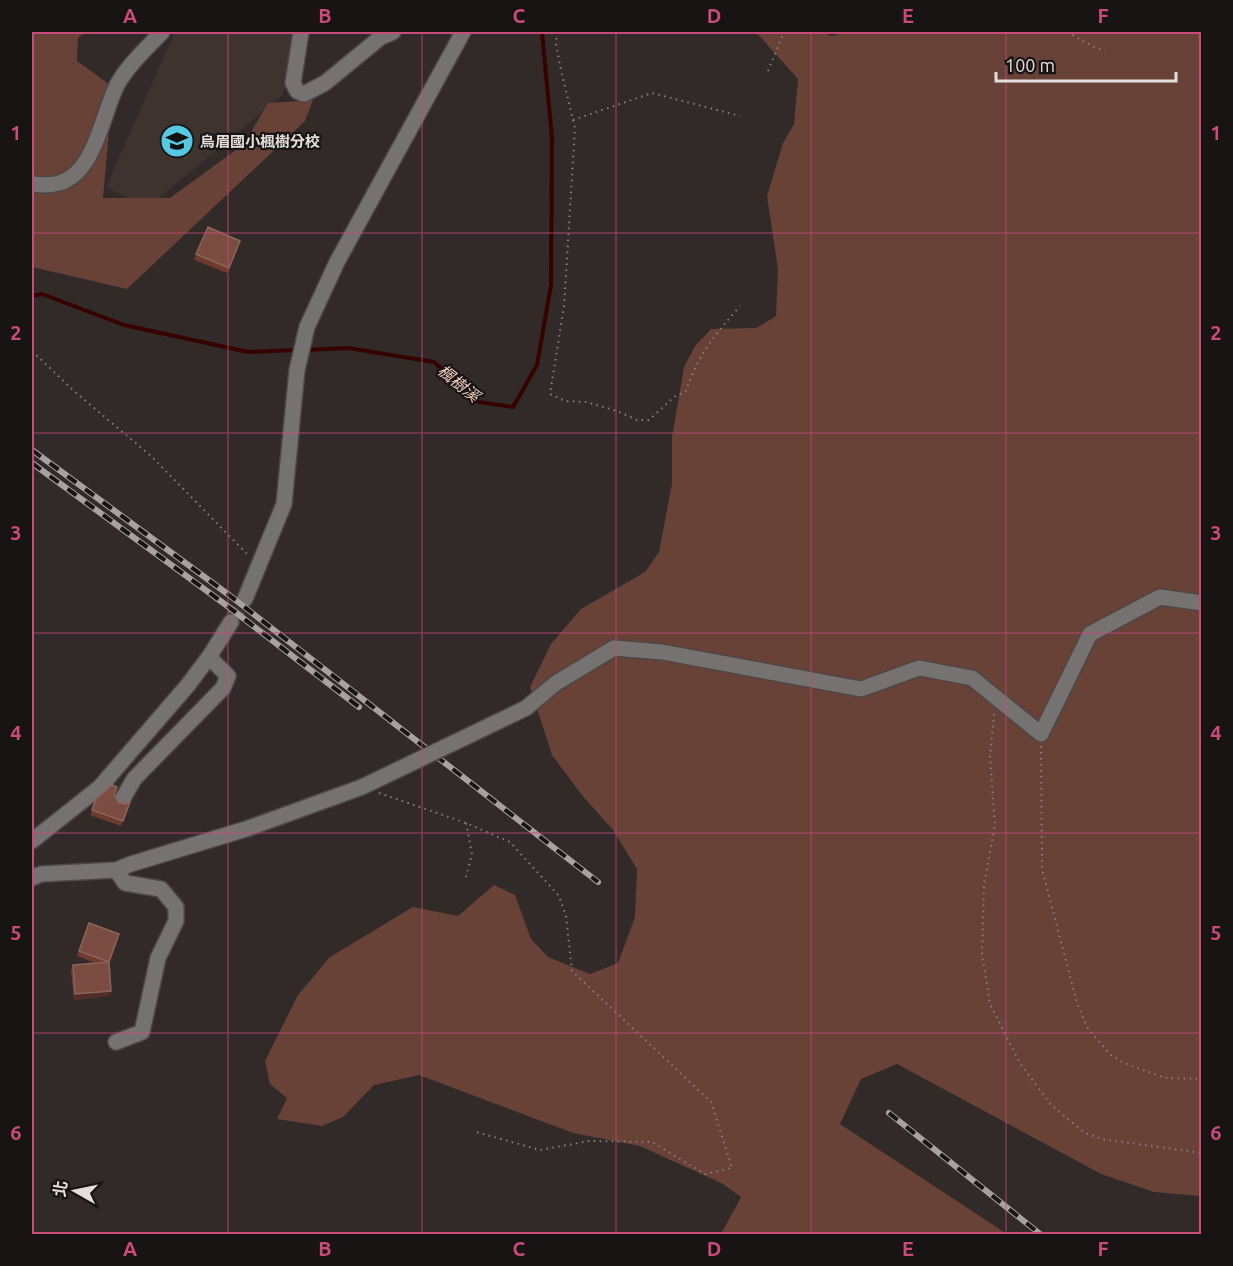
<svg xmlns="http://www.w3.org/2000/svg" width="1233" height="1266" font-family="Ubuntu,'Noto Sans TC',sans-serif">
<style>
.built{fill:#3f3330}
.green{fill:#684137}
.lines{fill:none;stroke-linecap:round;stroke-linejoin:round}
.stream{stroke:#360200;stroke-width:4}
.minor-tunnel{stroke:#4c4544;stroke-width:15;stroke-dasharray:15 8;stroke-linecap:butt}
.minor-casing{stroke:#4e4746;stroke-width:18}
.path{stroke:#86807f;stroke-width:2;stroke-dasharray:1.5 4.5;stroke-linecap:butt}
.minor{stroke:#757271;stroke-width:15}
.rail-casing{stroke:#a7a1a0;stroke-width:6}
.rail{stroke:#171413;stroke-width:4;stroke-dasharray:11;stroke-linecap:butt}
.minor-bridge-casing{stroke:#4e4746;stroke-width:18;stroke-linecap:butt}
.minor-bridge{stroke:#757271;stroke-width:15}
.wall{fill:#6f3b2f}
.shaded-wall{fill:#512d25}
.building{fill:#7b4d42;stroke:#8c645a;stroke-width:1.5}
.grid{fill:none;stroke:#ca4a7c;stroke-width:1.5;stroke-opacity:0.55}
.labels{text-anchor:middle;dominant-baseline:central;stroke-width:4.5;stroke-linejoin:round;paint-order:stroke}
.poi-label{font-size:15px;font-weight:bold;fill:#e4dfde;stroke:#171413;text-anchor:start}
.water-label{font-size:16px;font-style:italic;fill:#f4cec5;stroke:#171413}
.neatline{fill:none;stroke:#ca4a7c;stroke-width:2}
.grid-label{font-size:20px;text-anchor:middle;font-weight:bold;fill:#ca4a7c}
</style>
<rect width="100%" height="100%" fill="#312a29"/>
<path class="built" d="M175 32H296L283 95 147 208 106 187Z"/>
<path class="green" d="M32 32H85L78 38 77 61 113 87 103 198H170L244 144 268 103 313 100 305 121 127 289 32 267Z
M756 32H820L832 36 848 32H1201V1196L1154 1192 1101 1174 897 1064 861 1079 840 1124 1007 1234H721L741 1197 723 1184 640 1146 573 1133 419 1075 374 1085 343 1117 322 1126 277 1119 287 1098 270 1084 265 1061 298 995 330 957 413 907 458 916 494 885 515 895 531 939 548 957 590 974 618 963 635 917 637 869 613 830 581 794 552 755 530 687 551 644 581 609 645 572 659 552 672 484V437L684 367 695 346 711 329 756 328 776 316 778 269 767 196 783 143 794 124 798 79Z"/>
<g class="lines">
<path class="stream" d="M32 296 42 294 124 325 248 352 297 350
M305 350 348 348 434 362 479 402 513 407 537 365 551 285 552 138 542 32"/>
<path class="minor-tunnel" d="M231 622 245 599"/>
<defs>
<path id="minor" d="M301 32 293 83 297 91 304 94 325 83 381 37 393 32
M32 184C41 185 50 186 59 183 95 173 102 115 117 85 128 65 147 48 162 32
M245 599 284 504 297 370 307 327 337 262 463 32
M526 708 556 683 614 648 662 652 861 689 919 668 972 678 1041 734 1090 634 1160 597 1202 603
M122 800 134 779 223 688 228 676 209 657
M32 841 100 787 188 685 209 657 231 622
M116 870 125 883 161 889 176 907V921L158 958 142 1032 116 1042
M32 878 41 874 116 870 131 864 246 829 362 787"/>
</defs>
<use href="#minor" class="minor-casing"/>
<path class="path" d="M557 32 556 43 560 66 575 128 564 306 550 394 565 401 586 402 617 411 637 420H649L674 397 686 391C698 354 715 335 740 306
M1067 32 1096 48 1105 50
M768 71 784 32
M573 120 652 93 740 116
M32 351 75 392 151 456 248 555
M994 714 990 757 995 825 984 885 982 954 990 1004 1020 1063 1051 1105 1085 1133 1102 1139 1202 1153
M1041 746 1042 869 1077 1003 1088 1029 1111 1055 1124 1063 1165 1078 1202 1079
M379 793 466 823 510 842 559 896 566 916 572 971 711 1102 732 1168 705 1174 652 1142 589 1141 540 1150 476 1132
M466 823 472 854 466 877"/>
<use href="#minor" class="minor"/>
<defs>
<path id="rail" d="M32 450 229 595 598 882
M32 463 226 605 359 707
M889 1113 1040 1234"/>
</defs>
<use href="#rail" class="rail-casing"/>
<use href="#rail" class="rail"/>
<defs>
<path id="minor-bridge" d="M362 787 526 708"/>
</defs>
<use href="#minor-bridge" class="minor-bridge-casing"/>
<use href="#minor-bridge" class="minor-bridge"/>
</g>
<path class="wall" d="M208 227 240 241 227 273 194 260Z
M96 799 125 804 130 802 121 826 90 815Z
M89 923 109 962 111 991 109 996 74 1000 71 971 73 965 95 963 77 956Z"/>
<path class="shaded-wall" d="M111 991 109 996 74 1000 75 994Z"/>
<path class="building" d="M208 227 240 241 229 268 196 254Z
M112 785 117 787 114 795 119 803 125 804 130 802 123 821 92 810 96 799Z
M89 923 119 934 109 962 79 951Z
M109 962 111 991 75 994 73 965Z"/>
<path class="grid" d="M228 32V1234M422 32V1234M616 32V1234M811 32V1234M1006 32V1234M32 233H1202M32 433H1202M32 633H1202M32 833H1202M32 1033H1202"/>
<defs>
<symbol id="school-disc" viewBox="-11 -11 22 22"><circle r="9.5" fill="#56c9e1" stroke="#171413"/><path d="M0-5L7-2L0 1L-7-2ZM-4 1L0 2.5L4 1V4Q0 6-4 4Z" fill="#111"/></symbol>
</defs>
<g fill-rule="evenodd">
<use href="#school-disc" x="158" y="122" width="38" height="38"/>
</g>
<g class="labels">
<g class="poi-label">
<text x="200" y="141">烏眉國小楓樹分校</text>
</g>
<g class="water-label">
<text transform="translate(459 383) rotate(39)">楓樹溪</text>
</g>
</g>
<rect width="1233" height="1266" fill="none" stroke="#171413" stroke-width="66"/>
<g transform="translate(75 1191) rotate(279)" stroke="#171413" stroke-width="4.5" paint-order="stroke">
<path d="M0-4.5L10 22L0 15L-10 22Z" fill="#e4dfde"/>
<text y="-9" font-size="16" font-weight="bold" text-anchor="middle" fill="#e4dfde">北</text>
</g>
<path d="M996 72v9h180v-9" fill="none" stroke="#e4dfde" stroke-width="3"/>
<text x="1005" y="72" font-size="18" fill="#e4dfde" stroke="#171413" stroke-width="4.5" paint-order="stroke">100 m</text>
<rect x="33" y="33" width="1167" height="1200" class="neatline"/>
<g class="grid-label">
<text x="130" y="23">A</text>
<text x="325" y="23">B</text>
<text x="519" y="23">C</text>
<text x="714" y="23">D</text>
<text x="908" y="23">E</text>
<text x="1103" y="23">F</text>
<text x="16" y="140">1</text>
<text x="1216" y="140">1</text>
<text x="16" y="340">2</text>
<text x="1216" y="340">2</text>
<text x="16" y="540">3</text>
<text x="1216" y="540">3</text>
<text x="16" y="740">4</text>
<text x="1216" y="740">4</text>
<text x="16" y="940">5</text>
<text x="1216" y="940">5</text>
<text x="16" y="1140">6</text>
<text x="1216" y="1140">6</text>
<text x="130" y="1256">A</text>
<text x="325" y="1256">B</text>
<text x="519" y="1256">C</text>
<text x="714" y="1256">D</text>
<text x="908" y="1256">E</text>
<text x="1103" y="1256">F</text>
</g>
</svg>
